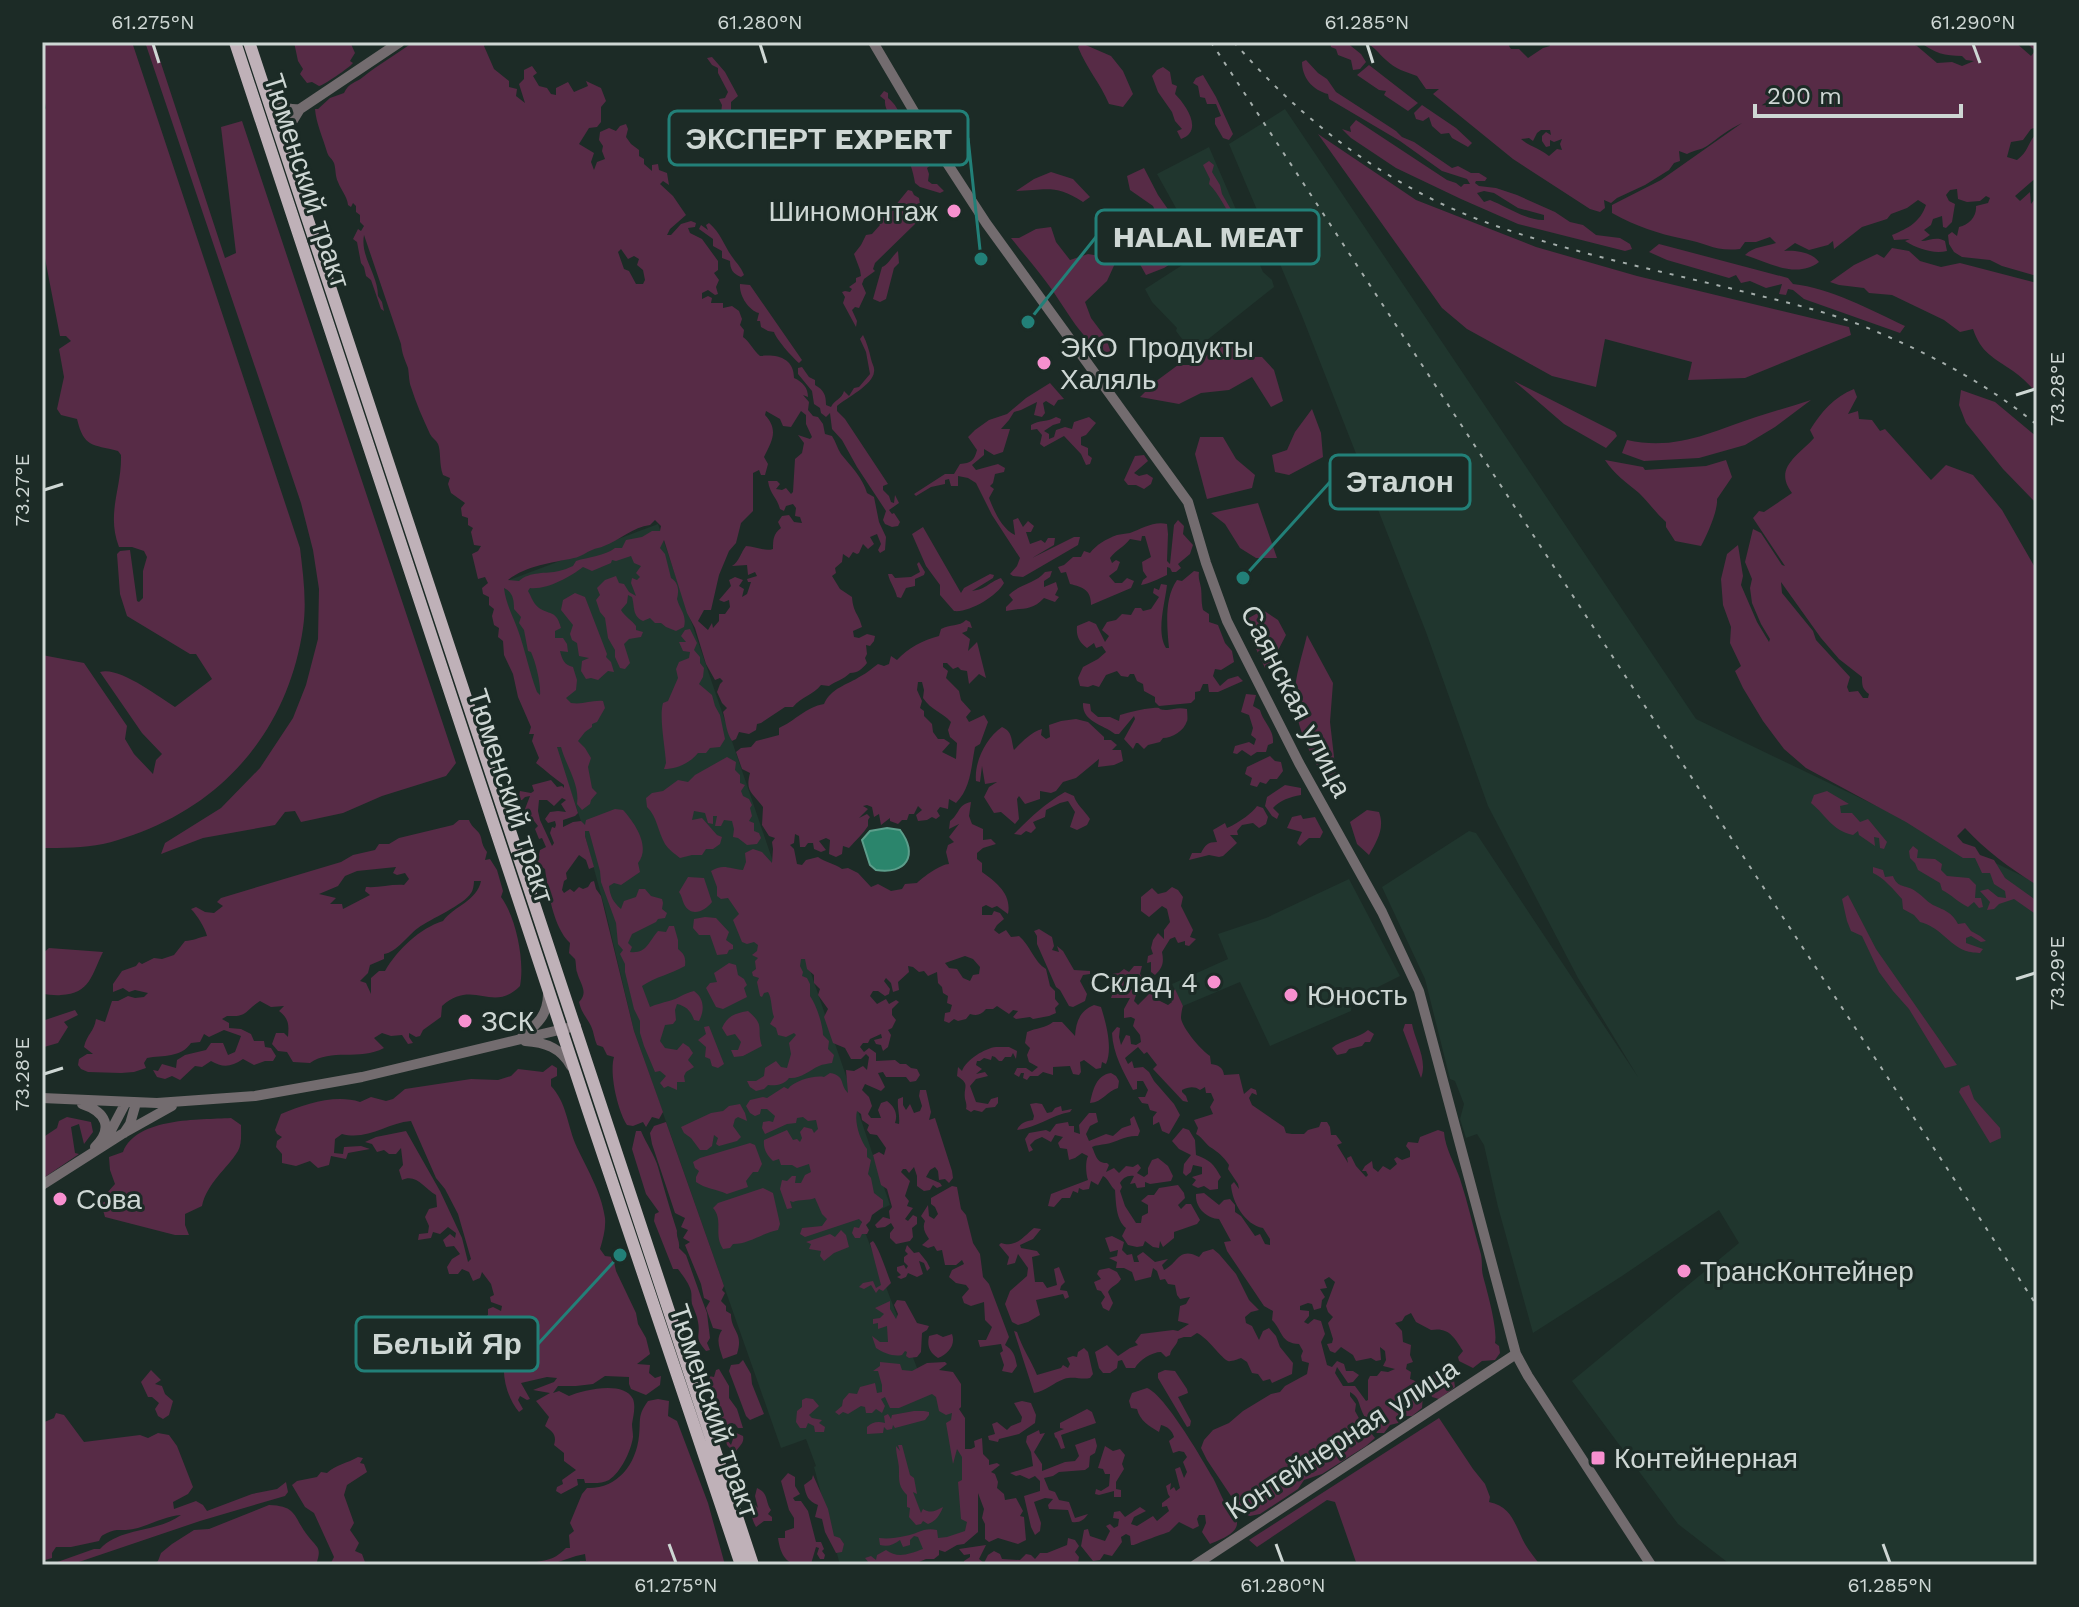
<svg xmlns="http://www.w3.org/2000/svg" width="2079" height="1607" font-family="'Work Sans',sans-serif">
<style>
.built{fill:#20362e}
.green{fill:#572b46;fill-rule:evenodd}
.water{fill:#2b856c;stroke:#5c9e8b;stroke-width:2}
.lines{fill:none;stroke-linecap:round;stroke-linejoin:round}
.minor{stroke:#736c6f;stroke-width:10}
.major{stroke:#bfb1b8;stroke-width:12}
.rail{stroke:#a4aeab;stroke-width:2;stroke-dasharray:4 8;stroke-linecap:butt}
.ticks{fill:none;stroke:#ced7d4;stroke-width:3}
.poi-dot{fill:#f790cf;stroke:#1c2b26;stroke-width:3}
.labels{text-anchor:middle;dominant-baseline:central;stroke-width:6;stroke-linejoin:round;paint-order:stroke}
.street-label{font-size:28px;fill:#ced7d4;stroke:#1c2b26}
.poi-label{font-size:28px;fill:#ced7d4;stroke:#1c2b26;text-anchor:start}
.leader{fill:none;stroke:#228078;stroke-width:3}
.callout-dot{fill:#228078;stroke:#1c2b26;stroke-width:3}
.callout{fill:#1c2b26;stroke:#228078;stroke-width:3}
.callout-label{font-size:30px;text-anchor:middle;font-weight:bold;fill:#ced7d4}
.neatline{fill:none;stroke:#ced7d4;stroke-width:3}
.ticks-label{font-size:20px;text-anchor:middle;fill:#ced7d4}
</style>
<rect width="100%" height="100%" fill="#1c2b26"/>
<path class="built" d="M1285 109 1696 719 2037 883V1565H1731L1678 1524 1572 1381 1739 1243 1719 1210 1622 1276 1533 1333 1498 1207 1484 1145 1477 1134 1466 1138 1460 1119 1464 1104 1455 1081 1450 1079 1425 979 1382 887 1469 831 1476 833 1638 1077 1578 978 1488 806 1426 632 1302 316 1229 144Z
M1209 147 1263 272 1272 280 1274 287 1192 352 1176 331 1177 328 1152 302 1145 289 1201 253 1157 174Z
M658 524 890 1205 860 1219 922 1381 957 1401 978 1532 876 1565H840L814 1467 816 1466 806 1439 781 1448 634 1031 606 913 581 821 499 584Z
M1349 879 1400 976 1352 1000 1351 1011 1270 1046 1240 982 1183 1006 1172 984 1228 959 1218 934 1266 918Z"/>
<path class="green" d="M42 42H132L300 548C303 574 307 602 303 628 289 726 227 802 133 835 123 838 113 842 103 844 84 848 62 848 42 848V655L84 663 127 726 125 739 134 754 153 774 156 760 162 754 142 733 100 672C119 666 159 697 175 707L212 679 196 654H190L127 616 120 594 117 554 120 551 130 550 137 601 139 602 143 598V571L147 557 144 551 132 547H119C106 513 122 488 121 455L118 451C92 444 84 448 77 419L61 415 57 409 64 377 59 349 71 341 66 336H60L42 243V115L46 108 44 98 42 97Z
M145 42H154L225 258 236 253 221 127 242 121 456 763 446 776 382 796 343 813 301 822 295 811 285 812 275 825 203 838 161 854 165 843 221 808 260 768 293 718 306 685 318 639 319 589 313 550 301 503Z
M294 42H346L351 44 355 53 350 61 353 63C349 68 324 85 319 86L312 82 307 83 300 74 303 69 298 61Z
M413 42H486L484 46 494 69 509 81V87L517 89 516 96 525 103 519 84 524 79V70L532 66 537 73 533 76 539 86 547 88 551 94 556 95V88L568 82 574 92 588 86 586 81 601 88 606 101 601 107V122L597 127 589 128 579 144 594 153 591 162 594 170 597 162 605 159 602 151 603 146 599 140 600 132 609 128 616 131 620 126 626 124 628 129 626 137 631 144 639 150V156L644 159V164L652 171V165L658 164 659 170 667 173 669 185 663 181 660 184 673 196 686 215 670 229 667 235H671L681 224 691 221 696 223 695 227 688 228 690 233 702 239 718 261V270L714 273 719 280 716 287 718 294 715 295 708 290 702 293V299L708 296 712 298 711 303H723V308L732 306 739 311 742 319 740 325 744 330 743 337C750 342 753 350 760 356 777 354 794 358 794 378 803 382 808 388 808 397L803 395 809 402 808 410 813 416 818 417 823 424 825 434 832 436C836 442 837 448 841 454 850 465 863 478 867 493L874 497 879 522 886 537 885 550 880 553 878 550 881 544 877 534 870 537 874 544 868 549 863 544 859 553 857 554 853 552 849 558 843 554 842 562 835 568 836 573 832 576 840 589 852 597C853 613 859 614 862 627L853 631 854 637 859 638 867 634 875 636 874 641 870 646 866 645 867 654 865 658 867 663C862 669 858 673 850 673 843 680 836 681 829 686L821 685C813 695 801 697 793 707H785L761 723 757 724 756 730 749 734 739 732 736 739 732 741C726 732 726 722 723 712L727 708 722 703 717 692 720 684 723 681 720 678 715 680 706 664 695 628 687 613 664 540 660 548 665 554 671 578C679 583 679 591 677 599 680 610 687 615 684 627L676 631 666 627 661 623H655L650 618 643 621C632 616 635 607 632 597L628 595 627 603 621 610C625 617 632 620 636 626V630L643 632 641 637 629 639 624 644 630 663 625 669 620 668 615 657V650L608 638 605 618 600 612 596 600 600 595 597 588 605 580 616 576 619 583 624 584 629 592 636 596 631 583 632 578 637 580 640 577 636 573 641 566 634 563 631 556 616 561 612 560 611 563 592 571 583 567C570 577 547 590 530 588L528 591C531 596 532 600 535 604 546 617 556 607 561 628L555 631V638H563L567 644 568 652 560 651C562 659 564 665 573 667L577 680 576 690 566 698 571 703C583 705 591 700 603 701L605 708 597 722 592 724V727L585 732 578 741 585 748 591 758 588 767 592 788 597 793 591 800 590 804 582 810 577 804C580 784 566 766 561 747H557L578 813 575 816 563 820V827L573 822 581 821 585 825 586 820 615 809 623 810C635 823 651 847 638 863L640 872 621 885 614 883 609 886C610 896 613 902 621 909L624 901 636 897 639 889H645L651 896 662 899 663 903 662 909 667 913 665 918 658 919 656 922 632 934 628 943 632 947 630 952C646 954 648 943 658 931L666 932 669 926H674L678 940V949C684 954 686 957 685 966 671 974 655 977 642 986L650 1007C657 1004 662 1003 669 1001 678 999 684 993 694 991 704 998 705 1010 699 1021L694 1020C691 1011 686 1006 677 1004L675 1010 676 1020 673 1024 665 1025 660 1041 665 1048 677 1050 683 1043 689 1047 693 1053 688 1060 694 1067 686 1072 684 1076 685 1082H677V1090L668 1086 664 1088 660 1083 666 1076 660 1071 655 1072 644 1046 640 1033V1021L634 1009 625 972V964L620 954 623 950 618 944 616 923 601 882 600 871 589 831H585V836L594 867 589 869 586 860 579 855 566 873 567 879 564 881 562 890 564 893 570 889 574 892 579 887 583 889 588 887 591 882 594 881 596 889 601 896 634 1031 663 1112 659 1119 652 1117 646 1127 643 1122 633 1126 627 1125C618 1111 609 1074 614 1057L607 1055 603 1047 597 1045C594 1039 594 1032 591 1026 586 1016 582 1014 579 1002 589 992 580 984 577 972 576 971 576 961 575 959L569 953 570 943C553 927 548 891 545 869L537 864 540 850 546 847 542 838 539 839 535 829 538 826 525 809 530 796 525 797 522 800H518L520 791 531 793 534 791 532 785 551 780 557 787 562 786 564 788V785C554 778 546 771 536 763L539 758 532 741 534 734H529L531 727 518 697 513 674 504 655 503 641 498 637 499 628 494 625 492 616 494 609 489 605V597L483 594 482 588 488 583 485 577 478 579 472 554 478 551 481 546 474 545 471 532 473 528 468 525V518L462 516 461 508 465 503 451 493 448 484 450 478 443 475C439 465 441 450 438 444 436 440 432 438 430 434 423 419 416 403 411 387 409 382 409 374 408 368 405 360 402 354 401 344L364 235C360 257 378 274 378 296L382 302 384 311 381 309 371 280 366 276 364 267 361 263 357 242 353 239 358 229 361 231 364 226 360 222V215L356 212V206L353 203 351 207 348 205C347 196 341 190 338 182 335 176 336 169 334 163 331 157 329 158 327 152 323 138 316 123 315 109H318L330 98 344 93C349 82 356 83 363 77 379 64 397 54 413 42ZM621 249 628 259 634 256 639 259 637 265 643 270 645 280 643 284H636L629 271 624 269 618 252ZM766 411 780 419 783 426 791 427 801 411 806 415V424L812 437 810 439 798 435 804 443 802 453 795 459 793 492 791 494 786 488 782 490 776 489 780 484 777 481H768C770 495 777 497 780 509L784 511 786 506 793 504 796 508 795 516 800 517 802 523 794 522 789 515 782 516 778 522 781 528C773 534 773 540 773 549 765 552 755 546 746 546 741 552 739 562 732 566L747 565 748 575 755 572 757 576 747 579 748 582H751L747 594 742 597 744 589 739 586 743 580 735 577 729 580 731 586 719 600 724 602 729 600 730 607 725 614H719V621L713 628 712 623 708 630 698 621 704 610H711L719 575 729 551 736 543 741 523 753 511V473L759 470 761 475H765L768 464 764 457C772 441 779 430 765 415ZM655 520 661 526 660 531H652L642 537 626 540 622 548H615C605 556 588 557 576 561L573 566C568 568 564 570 559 571 546 574 530 571 519 581L508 580C527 565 552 563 574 558 581 557 586 552 592 550 596 548 600 548 604 546 620 540 633 527 650 525ZM504 588C513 592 514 600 514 609L521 617 519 623 524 630 528 651 531 652C536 663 541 684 540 695L537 692C530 673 526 655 520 636 515 619 506 606 504 588ZM562 798 566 800 561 804 566 812 558 811 550 812 545 819 548 823 555 821 556 825 555 828 552 827 550 833 554 843 552 846 540 820 538 811 539 800H547L554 806Z
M1330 42H1346L1361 54 1366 62 1360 69 1353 70 1351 60 1338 55 1336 49 1331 47Z
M1365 42H1515L1510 43 1509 46 1511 49H1519L1528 58 1543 48 1550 46 1549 42H1908L1917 46 1937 63 1952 62 1962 66 1974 61 1966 60 1962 56C1945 56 1934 53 1920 42H2015L2031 56 2035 51 2026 42H2037V127L2031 129 2023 140 2011 142 2007 157 2017 160C2030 150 2027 143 2037 133V177L2015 196 2020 201 2030 192 2031 204 2034 200 2037 183V276L2002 266 1990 260 1962 257 1954 252 1949 244 1948 235 1952 232 1957 236 1959 227C1969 225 1977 216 1976 206L1988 203 1990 198 1986 196 1980 201 1967 202 1958 199 1957 189 1950 190 1946 195 1949 201 1955 204 1952 222 1946 228 1943 227 1942 216 1933 219 1931 225 1924 230 1930 235 1921 241C1930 241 1936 236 1945 241L1947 251C1933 254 1918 249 1905 241L1910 239 1894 240 1892 235C1909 228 1920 222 1926 205L1918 200 1907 208 1891 214 1887 219 1862 227 1834 249 1833 241 1828 245 1809 250 1795 243 1784 251C1795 250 1812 252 1819 262 1797 279 1769 263 1745 255 1754 246 1765 247 1776 243L1770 237 1756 242H1745L1740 249C1716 252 1706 243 1684 239 1656 233 1638 227 1612 213V205L1661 180 1742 123C1729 129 1718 138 1707 146 1701 150 1694 150 1687 154L1679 151 1680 161 1674 163 1669 170 1645 185 1617 198 1611 203 1604 200 1605 208 1600 212 1590 209 1513 159 1433 94 1439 89H1426L1417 76C1406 72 1395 69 1386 60 1377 52 1376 48 1365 42ZM1541 130H1550L1551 135 1546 132 1542 136V141L1546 147 1550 146V140L1554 142 1562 139 1560 144 1562 150 1557 149 1549 156C1540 148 1530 147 1521 139L1529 138 1533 141 1537 133Z
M1081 43 1111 56 1123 71 1133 94 1123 107 1109 104C1100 83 1087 69 1078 47Z
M712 57 725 72 738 96 731 102V117L727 118 721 113 722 105 719 99 725 98 728 92 718 73V68L712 65 707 58Z
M1306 60 1318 73 1327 79 1336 92 1396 131 1402 137 1414 142 1452 168 1458 166 1471 173H1479L1487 178 1485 181H1476L1475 183 1479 186 1496 188 1517 195 1555 212 1570 222 1583 225 1596 235 1620 238 1630 244 1632 249 1625 251 1518 224 1461 199 1396 168 1351 138 1342 129 1351 132 1350 127 1356 120 1447 180 1456 183 1461 187 1464 184H1470L1467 179 1442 171 1400 141 1329 99 1328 94C1312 90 1302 77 1302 62ZM1484 191 1494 193 1518 208 1544 215V220C1528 221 1505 206 1490 200L1484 202 1477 193Z
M1369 65 1418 103 1408 111 1384 95 1386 91 1379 90 1357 75Z
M1163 67 1170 72 1172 84 1177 86 1175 94C1186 105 1204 131 1181 139L1177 131 1182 129 1175 121 1172 112 1158 92 1152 76 1157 70Z
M1203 75 1216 97 1233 134 1229 140 1223 138 1215 124V118L1221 116 1216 104H1207L1205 98 1200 97 1198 86 1193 83 1196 78Z
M884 91 888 93V98C903 110 901 126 911 138 918 148 927 153 932 164L927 168 929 174 928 181 932 184H937L944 191 940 193 920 187 915 183C913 169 908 159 904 146 902 140 901 133 898 127 894 117 884 112 885 100L880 96Z
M1422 105 1456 128 1472 143 1468 147 1452 138 1449 133 1441 134 1432 126 1429 117 1423 121 1416 119 1414 113Z
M1318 134 1416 200 1536 247 1637 276 1849 327 1851 335 1745 378 1688 380 1692 362 1605 339 1596 387 1552 376 1467 329 1442 308Z
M1209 161 1214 165 1212 172 1220 185 1222 194 1247 237 1250 245 1248 248C1240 241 1239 234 1235 225 1228 212 1219 194 1209 184L1210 179 1203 165Z
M1144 168 1158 195 1179 225 1159 220 1153 206 1130 190 1127 176Z
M1051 172 1073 179 1090 197 1083 202C1056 184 1046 190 1016 191L1034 179Z
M908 190 912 191 914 195 919 198 920 204 926 206 915 224 875 263 873 269 875 271 864 279 862 284 866 293 859 308 855 307 852 310 857 321 856 327 843 303 845 297 842 292 845 291 850 292 852 289 849 287 856 282V278L861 276 860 270 854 254 861 245 866 235 872 234 880 225 876 220 890 212Z
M709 223C721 233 724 246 733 258 738 265 741 267 744 275L741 277C733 274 730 269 730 261L722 258V251L713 246V239L699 229 701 225 708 230 706 225Z
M1051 227 1056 242 1070 260 1088 254 1117 259 1107 281 1085 302 1091 318 1106 338 1113 359C1081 342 1068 311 1047 283 1036 268 1023 253 1011 238H1019L1036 229Z
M1659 244 1788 278 1793 284C1830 288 1871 310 1905 326L1900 333 1804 299 1793 290 1788 289 1786 295 1779 294 1782 284 1766 288 1750 281 1741 283 1736 275 1729 278 1667 260 1649 252Z
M1165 245 1174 246 1175 261 1164 268 1146 275 1137 259Z
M1892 248 1909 251 1920 261 1941 267 1960 263 2037 283V393C2029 385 2022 377 2013 371 1993 357 1981 353 1973 329L1960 332 1944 320 1892 295 1869 293 1864 288 1839 285 1830 282 1854 265 1877 254 1884 258Z
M898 251 899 263 894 268 886 299 880 302 873 299 882 267C888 265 893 255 898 251Z
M740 284 750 285 802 360 799 363C792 357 776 339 774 332L768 331 761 327 760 321H757L759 313C748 310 739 295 740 284Z
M863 335C867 343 869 350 871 359 872 364 875 367 874 372 873 385 846 398 837 406V411L845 419 888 484 883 486V490L889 496 891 502 894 503 895 495 899 503 889 510 892 514 894 513 900 522 898 526 892 527 885 524 883 520 886 511 857 467 842 440 832 429 830 413 826 417 821 413 820 408 814 404 812 391 798 374V368L802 367 809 377 815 380V385C824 390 826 395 826 405L831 407C834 400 842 399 844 391L849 396 854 388 859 387 870 374 866 352 860 339Z
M1237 340 1242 357H1262L1274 370 1283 401 1271 407 1252 377 1229 390 1201 393 1179 404 1140 397 1155 382 1178 365H1194L1220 345Z
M1514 381 1615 432 1617 436 1606 448 1564 424Z
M1050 383 1064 399 1058 400 1054 406 1046 401 1043 403 1045 413 1042 417 1034 415 1037 402 1021 410 1014 412 1009 420 1001 429H1010L1003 452 994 455 984 449V455L972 465 976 470 998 464 1005 468 1004 472 995 474 993 483 990 486 994 489 989 498C994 511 1002 529 1015 535L1013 520 1018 518 1023 527 1028 521 1034 526 1031 532H1026L1030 544 1041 540 1045 543 1048 538H1055L1054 545 1032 558 1074 537H1080L1078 545 1023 577 1013 576 1010 574 1017 566 1020 558 992 515 976 483 968 478 958 476V486H951L949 479 945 480V484L931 487 916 496 914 494 945 474H954L960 464C971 463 974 461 977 450L968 437 975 430 989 420 1007 414 1026 398Z
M1854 389 1857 397 1848 414 1858 411 1859 419 1872 420 1880 431 1885 429 1931 480 1946 465 1973 475 2002 510 2037 571V885C2011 869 1986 851 1965 828L1957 836 1963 843 1975 847 1980 855 1994 860 2005 878 2037 901V915L2014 899 1999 904 1994 909 1987 910 1990 902 1980 891 1988 889 1998 897 2006 898 2005 891 1994 884 1990 873H1982L1975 858H1963L1906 822 1806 768 1784 749 1763 721 1743 688 1735 671 1741 666 1730 643 1731 627 1723 605 1721 579 1727 554 1738 545 1743 576 1741 585 1757 622 1769 642 1770 639 1761 624 1752 603 1750 588 1752 579 1745 562 1753 529 1761 533 1782 565 1785 566 1753 518 1759 511 1764 512 1792 493C1773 468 1798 456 1814 438L1810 430C1821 412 1834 397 1854 389ZM1781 582 1821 638 1839 659 1862 677C1862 685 1862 689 1869 694L1868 698H1863L1858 691 1849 692 1847 687 1850 677 1816 640 1813 631 1782 593Z
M1961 390 1995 402 2037 437V504L2003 469 1966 423 1959 405Z
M1811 400 1775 427 1745 445 1699 458 1644 461 1622 453 1627 440C1676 451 1711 432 1756 417 1774 411 1793 406 1811 400Z
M1312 409 1321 433 1323 457 1289 475 1275 472 1272 455 1287 450 1295 432Z
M1056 417 1061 419 1060 423 1053 425 1044 431 1049 434V439L1054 437 1056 430 1065 427 1072 429 1074 422 1089 417 1096 423 1086 435 1081 437V445L1088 448V455L1092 458 1090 464 1086 465 1081 454 1064 436 1044 447 1040 444 1042 435 1037 429 1031 430V425C1039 420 1048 422 1056 417Z
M1200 437H1223L1236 459 1255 475 1252 488 1207 499 1195 454Z
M1144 455 1148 461 1134 473 1139 476 1147 474 1153 478 1151 484 1144 489 1136 485H1128L1124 480 1135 456Z
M1605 460 1643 467 1645 470 1706 466 1726 460 1732 477 1717 499C1718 511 1707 535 1701 546L1675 541 1666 527V522C1656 513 1649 503 1639 493 1626 482 1614 474 1605 460Z
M1258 503 1277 558H1256L1240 548 1225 524 1211 513Z
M1178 520 1184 526 1183 534 1193 545 1190 554 1178 564 1181 568 1176 572H1172L1170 568 1167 567V575C1158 579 1151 583 1141 585L1143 580 1147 577 1143 571 1142 562 1151 557 1145 536H1142L1141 541 1130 539C1124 547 1116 550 1110 558L1112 563 1116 560 1120 562 1117 570 1109 576 1115 583H1122L1127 578 1134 581 1131 588 1091 605C1091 590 1083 587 1070 584L1066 572 1061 573 1058 567 1064 565 1073 557H1081L1084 551 1090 553C1096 545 1106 539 1117 535 1121 534 1125 534 1130 533 1142 529 1153 521 1167 524L1168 534 1167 561 1170 564 1174 525Z
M923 527 961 593 964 588 990 574 994 575 993 578 972 591C987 589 989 582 1001 578L1004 583C997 596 969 613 954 611L940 595V585L926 566 912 534Z
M919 562 925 572 924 575 915 579V586L906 588 901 598 897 597C895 588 890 583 888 574H892L895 578 911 577 920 572 917 564Z
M1052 571 1050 577 1044 581V587L1056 582 1058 589 1055 595 1059 597 1055 602 1044 598C1031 612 1022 607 1006 611V607L1013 600 1009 595C1019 584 1035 584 1045 572Z
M1194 571 1199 572C1198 579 1200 582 1201 588 1202 596 1201 602 1203 610L1209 614V622L1218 625 1225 643 1232 651 1234 662 1221 670 1215 669 1213 676 1220 686 1228 679 1238 676 1243 681 1218 692H1209L1208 684H1203L1200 691 1195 692V699L1191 703 1159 706 1155 702V697L1144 691 1143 684 1137 681 1134 674H1130L1128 677 1121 676 1117 671 1106 675 1099 687 1093 685 1088 687 1080 686 1078 678 1083 667 1098 659 1106 652 1102 646 1096 648 1094 643 1087 648C1079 642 1076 636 1077 626L1089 621 1096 624 1105 642 1109 636 1102 630 1107 622 1116 620 1122 614 1131 615 1135 608H1141L1143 611 1151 609 1159 597 1153 593 1154 588 1159 590 1161 584 1167 585C1165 603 1156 632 1166 648H1169C1167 627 1164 598 1177 580L1182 581Z
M575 593 585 597 607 654 606 657 611 662 614 672 608 671 598 680 591 678 586 679 581 671 582 661 589 658 579 656 577 643 572 640 570 634 573 625 561 610 563 600Z
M1263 610 1278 620 1286 635 1271 664 1265 668 1251 638 1247 619Z
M966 620 970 622 972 628 968 627 967 631 962 633 970 639 968 651 977 642 986 678 979 674 969 684 967 671 961 670 958 667 953 669 947 663H943V667L948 671 946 678 959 691 961 700 971 711 966 717 969 722 984 715 988 722 980 744 975 747C971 767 971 788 956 803L949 799 948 809 940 807 937 811 940 816 936 819 932 817 927 820 918 821 916 815 922 810 918 806 914 814H909L907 820H902L898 824 890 821V818L881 825 879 814 874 817 872 807 867 805 863 806 868 809 859 818 867 814 870 817 868 820V826C863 834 856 840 849 848L843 846 842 854 836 857 829 854 830 840 826 838 819 841 826 850 821 852 814 849 813 843H808L805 847H800L799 836 795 834 794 843 790 845 794 849 797 864 802 865 806 860 818 857C826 863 834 863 842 869L848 868 858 873 871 887 878 884 891 891 902 889 905 884 917 883C923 877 941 864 949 864L946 852 948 845 954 842 949 837 959 824 949 829 950 821C959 815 958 804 971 802L969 816 972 824 983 829V840L991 839 996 844 983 848 977 853V859L982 863V872C996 882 1012 894 1008 914L997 906 992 908 986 905 982 907V915H992L994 911 1000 913 1004 919 997 925 994 930 999 934 1006 930 1011 937 1019 936C1030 945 1034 962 1046 969L1050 986 1055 991V999L1059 1004 1055 1008 1056 1013 1049 1016 1033 1019 1030 1017 1016 1019 1013 1017 1018 1011 1013 1010 1009 1014 997 1006 993 1009H986C981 1015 977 1016 970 1014L966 1019 958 1021 954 1019 949 1023 944 1021 945 1013 950 1012 952 1005 947 1003 948 996 943 993 942 987 938 983 937 972 928 976 924 971 919 972 913 967 908 966 909 972 898 982 899 990 893 992 891 983 886 978 884 981 890 989 889 994 885 996 878 991H873L870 996 877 1004 886 999 889 1004 896 1000 899 1002 892 1009V1015L896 1020 892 1028 888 1030 891 1035 888 1047 883 1051 881 1045 876 1044 874 1040 882 1038 881 1034 870 1039 868 1043H863L860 1047 864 1052 869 1048 876 1053V1061L895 1060 900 1064H906L911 1068 917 1069 920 1075 916 1081 910 1082 906 1077H886L883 1072 878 1073 885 1087 881 1091 865 1084 862 1090 869 1097 872 1106 868 1114 871 1118H881L878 1110 881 1103 887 1101C895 1107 898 1114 895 1123L899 1124C900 1115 897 1108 898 1099L903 1097V1105L906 1110 910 1104 914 1113 920 1111 922 1106 919 1096 920 1090H926L931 1112 929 1120 935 1118 952 1171 953 1178 949 1183 945 1179 939 1180 938 1171 935 1167 930 1170 926 1177 940 1183 942 1186 937 1188 933 1185 930 1190 924 1191 917 1186V1176L914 1167 909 1173 906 1169H903L901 1172 910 1181 905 1196 909 1201 907 1206 913 1208 905 1219 908 1221 913 1215 917 1217V1224L912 1228 913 1237 910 1241 896 1244 890 1238V1233L894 1228 891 1223 885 1227 877 1228 875 1225 883 1217 890 1219 889 1211 892 1207 887 1189 881 1185 873 1155 879 1152 884 1155 886 1148 877 1135 870 1134 867 1130 869 1125 862 1120 861 1114 857 1111C854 1122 860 1140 867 1149V1157L871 1160 868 1174 871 1178 874 1193 883 1200V1207L872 1215 870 1221 866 1225 869 1230 867 1234H862L860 1238H855L852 1233 854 1227 859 1228 862 1222 859 1219 805 1237 800 1234 802 1228 822 1226 827 1219 822 1214 815 1198C807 1201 801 1199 793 1202L790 1201 792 1208 787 1209 780 1189 782 1180 787 1181 792 1176H796L795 1183H801L805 1175 811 1172 809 1164 797 1168 792 1165H781L779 1159 773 1161C767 1155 763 1149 764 1140L787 1130 793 1140 797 1139 800 1142 802 1138 800 1132 804 1127 812 1129 814 1133 818 1129 816 1120 808 1121 803 1117 797 1118 796 1123 787 1124 765 1134 762 1128 763 1122 769 1121 773 1122 775 1116 767 1109H761L760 1114 755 1116 750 1113 746 1106 750 1100 763 1097 767 1098 784 1087 788 1089C794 1081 814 1075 824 1077L830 1073C846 1076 839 1084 848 1093L846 1070 854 1071 863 1066 867 1070 869 1057 866 1054 861 1059H851L845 1048 833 1043 824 1017 828 1009 818 995 820 989 814 983V975L807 969 805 959H801L800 966 803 972 802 976 807 978 810 984V996C816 1004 823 1025 823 1035L829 1041 828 1049 834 1055 832 1063C827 1064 823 1064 819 1066 808 1071 801 1079 789 1078 784 1085 775 1086 768 1085L764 1089 756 1091 750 1087 747 1081H756L764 1076 765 1068 776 1061 781 1067 787 1068 791 1054 789 1043 796 1035 794 1033 786 1037 778 1035 776 1028 770 1024 774 1017C771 1009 772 998 768 992L764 993 762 997 760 996 757 982 759 978 753 976 752 972 756 969 755 961 758 958 752 955 757 951 758 945 754 942 747 944 742 942 733 920 739 914 728 898 721 899 717 896V887L711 871C723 863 730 869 743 870L746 862 745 853 753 849 762 852 772 863 773 849 772 842 775 838 769 836 762 825 763 807C752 792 745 792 750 773L742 769 736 752 741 748 751 747 756 741 779 735V728C795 721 806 707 824 704 831 688 847 685 861 676 867 673 872 668 878 664L884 666 889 664 891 656 897 660C908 648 923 640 939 636L941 629C950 624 959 627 966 620ZM918 682H922L924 690 923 698C931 710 942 712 951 722L948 730 950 737 957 743 956 759 942 752 950 743 944 739H938L933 732 932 724 924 716V711L920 708 922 701 917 690ZM965 956 973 959 980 967 979 974 973 975 970 981 963 978 957 969 949 968 945 963Z
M690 629 697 643 694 650 700 657V663L704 668 703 677 699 684 712 695 715 706 720 715 725 739 720 747 710 748 706 753H698C690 763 677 769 664 769L666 763C665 746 659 717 663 703L668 701 678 678 676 669 679 662 689 658 690 652 683 651 679 642H686L681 636 685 630Z
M1307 635 1333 683 1330 722 1339 800C1321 776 1297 734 1295 703 1293 681 1302 657 1307 635Z
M1246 694 1256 695 1253 706 1260 710C1263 722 1274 729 1273 743L1268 745 1266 752H1257L1251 756 1242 750 1237 754 1233 753 1235 746 1249 742 1254 745 1256 739 1251 735 1253 728 1249 715 1241 712Z
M1083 703 1090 704 1091 711 1098 717H1110L1119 721 1120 715C1130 712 1142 709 1153 708 1164 707 1155 710 1167 710 1174 709 1179 707 1187 709 1187 710 1188 720 1187 721 1184 731 1172 738 1163 738L1160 742 1148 745 1144 749 1138 743H1136L1133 749 1124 739 1135 719 1134 716 1119 734H1115C1102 724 1082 722 1083 703Z
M1076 719 1088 722 1104 737V740H1111L1117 745 1112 750H1121L1123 761 1114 765 1098 767 1099 759 1076 778 1063 782 1056 791 1051 793 1040 791V799L1025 804 1019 796 1017 799 1019 819 1015 824 1001 812 994 813 984 797 989 787 997 782 985 784 982 766 980 782 976 781C974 762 986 738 1002 727 1013 732 1011 740 1014 750 1022 742 1031 732 1042 729L1041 735 1046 739 1050 737 1049 725 1061 721Z
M1270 756 1275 761 1281 762 1283 771 1277 779H1270L1266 784 1260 782 1257 787 1250 785 1252 778 1245 774 1247 767Z
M727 757 736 762 735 770 740 775V783L745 785 741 791 743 796 749 799 752 805 750 808 752 816 749 821 754 823V831L759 833 761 838 757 844 747 845 738 838 733 837 734 829 732 821 724 820 721 826H715L717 816H713V824L708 823 705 813 694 811 692 820 702 818 717 835 722 837 720 844 713 849H706L702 855H692L680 858C675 854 668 849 665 844 658 832 657 816 647 807L646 798 652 793 663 791 678 780 688 782 695 775Z
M1285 785 1301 788V795C1290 797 1280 800 1273 808L1279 814 1277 819 1272 816 1265 806 1267 797Z
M1827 791 1849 804 1840 806 1841 813H1852L1860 822 1868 819 1887 842 1884 849 1880 848 1879 838 1874 837 1875 846 1859 835 1858 831 1853 835C1831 830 1827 816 1811 803L1814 795Z
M1065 792 1074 796C1076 804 1085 811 1090 819L1087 825 1077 830 1070 827 1075 812 1068 801 1060 803 1046 810 1045 817 1033 822 1036 828 1031 833 1026 831 1021 835 1014 834C1032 816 1043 805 1065 792Z
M1257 806 1263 808 1268 817 1266 824 1259 828 1253 823 1242 825 1237 831 1238 835H1230L1237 843 1223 856 1219 857 1209 855 1189 860 1192 853H1201C1205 845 1208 842 1217 842L1213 830 1225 823 1227 828C1235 825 1253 813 1257 806Z
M1367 810 1379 812C1385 828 1377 841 1369 855L1357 844 1350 822Z
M1301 815 1303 819 1315 817 1323 832 1320 838H1309L1300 846 1297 843 1302 832 1287 828 1292 817Z
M459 820H469C471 826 475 828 479 833 483 839 480 843 487 852L485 860 490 859 497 870 503 891 501 897C516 917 525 961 520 986 492 1014 474 978 442 1006L441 1017 423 1030 420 1036 416 1037 409 1033V1037L413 1043 408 1044 402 1035 391 1036 382 1033 374 1038 384 1048C359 1061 331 1048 310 1063L293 1062 287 1052 278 1051 272 1044 276 1033H284L288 1037C289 1024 289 1019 279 1011L284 1006 271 1007 260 1001C244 1011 249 1017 227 1016L222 1019 229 1023V1028L241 1029 251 1034 254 1041H264L265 1047 271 1048 276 1056 273 1061H265L254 1065 243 1059C231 1067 223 1068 211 1061L202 1067 195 1066 180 1080 172 1076 165 1079 157 1077 153 1070 158 1071 162 1064 176 1068 177 1060 185 1055 206 1050 211 1043H223L228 1055 235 1052 241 1036 224 1030 209 1037 204 1034 200 1042 191 1043C181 1058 163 1055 147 1058L144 1063 146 1068 134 1072 121 1073 88 1072 81 1069 78 1065 79 1059 87 1054H93L84 1047C87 1034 94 1032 96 1019L105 1022 112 1001H118L128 996 135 998 144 997 148 993 135 990 129 992 123 988 113 992V984L122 971 136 966 139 962 142 964 154 958 162 959 174 955 185 941C193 941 199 937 207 936 205 928 197 915 191 909L196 907 205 912 214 913 223 906 217 902 221 898 341 862 353 855 375 850 379 844H389L399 838 453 825ZM396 867 393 873 397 875 405 873 409 879 404 885C391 884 379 888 366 887L365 891 370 895 343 909 342 904H330L336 898 319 894 338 886 345 876 357 871ZM474 881H481C477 901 454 906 443 921 420 928 397 950 385 971H379L371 978V994L366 983 360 981 368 973 370 965 384 959V954C397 952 407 936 418 928 430 919 464 905 471 893 473 891 474 884 474 881Z
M1913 846 1918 850 1917 858 1935 859 1942 864 1941 870 1947 876 1969 878 1976 885 1975 898H1981L1983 907 1979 908 1974 902 1968 907C1959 903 1952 895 1942 890L1940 883 1918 870 1915 863 1910 858 1909 851Z
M1873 867 1883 870 1885 877 1893 876C1897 887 1903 885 1912 889 1920 893 1926 901 1933 905 1944 910 1952 912 1958 924L1965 923 1971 931 1980 936 1986 941 1981 942 1971 936 1966 938V943L1983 949 1980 953C1978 953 1968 952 1966 951 1949 945 1939 926 1920 922L1914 915 1903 909 1902 899C1894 890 1883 877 1873 873Z
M688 877 704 878 712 902C705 911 691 918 684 904 682 900 682 896 679 892Z
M1172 887 1178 890 1183 897 1181 906 1193 930 1190 937 1196 939 1189 946 1185 945V941L1178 943 1175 937 1170 939 1162 952C1164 962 1163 968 1155 975L1151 972V962L1147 963 1148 956 1153 954 1151 948 1153 940 1158 933 1164 939V930L1170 922 1167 909 1162 906 1149 917 1141 911V897L1152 888 1158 894 1166 892Z
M1848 895 1876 949 1957 1065 1945 1068 1909 1009 1893 991 1879 972 1862 936 1851 931 1847 921 1842 899Z
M705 917 716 918 729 932 726 940 733 945V949L729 950 727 954 717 955 710 935H699L693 928 694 919Z
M1039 929 1052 937 1054 946 1052 950 1059 952 1057 946 1063 951 1074 970 1090 971V974L1083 975 1080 981 1087 994 1085 1001 1073 1007 1069 1006 1060 990 1056 987 1037 944V936L1034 931Z
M49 948 103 952C92 974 90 994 61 995 55 996 48 994 42 994V954Z
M729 963 736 965 738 975 744 979 747 985 744 988 747 997 723 1009 716 1007 706 988 710 983 717 982 714 973Z
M1134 966H1142L1140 974 1144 981C1136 986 1124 991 1115 986L1112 974 1119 973 1124 969 1129 972Z
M1156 984 1162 987 1155 995 1156 999 1168 1005 1172 1002 1170 998 1175 989 1183 1006C1182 1008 1181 1016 1181 1018 1182 1028 1202 1051 1210 1056L1211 1064C1218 1065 1223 1067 1224 1075L1239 1074 1244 1094 1251 1088 1256 1090 1257 1095 1252 1093 1249 1098 1252 1105 1284 1127 1286 1133 1292 1134H1304L1308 1130 1319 1127 1321 1122H1327L1330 1127 1331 1135H1336L1342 1143 1337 1145 1348 1163 1347 1158 1351 1156 1356 1166 1366 1177 1368 1175 1366 1171H1362L1365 1166 1372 1161 1373 1168 1378 1172 1383 1166 1390 1170 1397 1164 1394 1159 1397 1157 1402 1160 1410 1157V1151L1406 1146 1408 1142 1418 1143 1420 1137 1438 1130 1444 1132C1445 1148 1455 1164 1460 1179 1468 1203 1473 1227 1480 1251 1483 1260 1481 1268 1483 1276 1487 1291 1498 1329 1495 1343L1499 1346 1500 1353 1495 1360 1482 1361 1473 1368 1459 1361 1458 1357 1463 1351C1454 1337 1449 1327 1431 1330L1416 1322 1411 1313 1405 1316 1402 1321 1395 1323 1402 1331 1403 1342 1411 1345 1410 1355 1413 1362 1407 1364 1406 1369 1411 1372 1410 1379C1424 1383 1423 1396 1422 1408L1412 1416H1403L1398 1423 1390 1425 1384 1433H1377C1371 1426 1364 1418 1361 1409 1358 1400 1358 1397 1350 1392V1396L1356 1404 1355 1411 1361 1422 1363 1429 1371 1433 1375 1438 1366 1446 1322 1474 1304 1480 1298 1489 1260 1514 1250 1516 1244 1514 1238 1505 1240 1500 1233 1499 1207 1460 1201 1448 1204 1440 1213 1430 1229 1423 1243 1411 1271 1394 1280 1392 1285 1386 1307 1374 1309 1363 1302 1361 1301 1356 1303 1351 1299 1344C1280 1343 1283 1331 1272 1320L1273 1311 1264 1306 1227 1251 1224 1242 1231 1241 1219 1219C1207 1218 1195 1208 1196 1194L1204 1193 1219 1205 1224 1200 1230 1199 1235 1205V1212L1241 1216 1255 1236 1260 1234 1265 1244 1270 1245V1239L1263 1228C1245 1225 1232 1202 1231 1185L1234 1182 1239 1189 1238 1184 1228 1169 1229 1165C1223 1156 1218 1152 1210 1147 1205 1143 1202 1137 1196 1134L1198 1128 1194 1120 1213 1114 1210 1107 1214 1100 1211 1093H1206L1205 1087 1200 1090C1194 1086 1189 1087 1182 1090V1092L1186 1096 1188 1102 1183 1101 1153 1069 1157 1065 1147 1052 1144 1054 1138 1047 1125 1058 1128 1064 1132 1061 1134 1068 1143 1067 1149 1072 1154 1081 1174 1104 1180 1115 1169 1134 1162 1131 1159 1122 1153 1125V1117L1157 1112 1150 1110 1148 1104 1142 1103 1138 1097H1145L1148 1090 1143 1081H1137V1089L1133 1090C1123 1071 1113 1054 1112 1033L1117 1027 1120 1028 1119 1037 1121 1045 1126 1035 1130 1036 1131 1044 1136 1045 1141 1042 1140 1035 1133 1026 1135 1019 1131 1017 1124 1018V1009L1130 998H1111L1112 995 1140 987 1141 990 1136 995 1134 1001 1138 1005 1148 995 1150 987ZM1329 1277 1335 1282 1326 1306 1328 1312 1333 1317 1328 1323 1333 1339 1332 1343 1327 1344 1330 1351 1335 1353 1341 1347 1353 1355 1356 1361 1371 1358 1376 1361 1381 1360 1380 1347 1385 1351 1386 1360 1383 1366 1395 1369 1388 1372 1381 1371 1377 1376H1370L1368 1380V1400L1366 1401 1355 1386H1343L1335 1373 1337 1367 1348 1383 1353 1382 1359 1375 1353 1371H1346L1344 1364 1337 1361 1332 1367 1327 1365 1321 1342 1325 1334 1321 1321 1314 1319 1308 1324 1304 1322 1309 1316V1311L1300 1310V1306L1308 1303 1312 1304 1314 1310 1321 1308 1322 1300 1325 1297 1320 1289 1327 1288 1324 1280Z
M1094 1005 1101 1007C1106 1023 1113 1048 1106 1064L1102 1062 1101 1068 1096 1069 1084 1060 1080 1062 1081 1072 1079 1075 1073 1074 1070 1066 1053 1067V1075L1043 1072 1038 1076H1030L1027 1080 1023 1078 1024 1073H1021L1019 1077 1014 1074 1017 1068H1026L1032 1072 1038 1067 1029 1062 1027 1055 1030 1048 1025 1043 1027 1032C1036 1028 1046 1028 1053 1022H1062L1075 1036C1076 1021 1080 1011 1094 1005Z
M75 1010 78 1015 64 1022 68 1027 58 1043 44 1047 42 1059V1021Z
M748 1011C766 1026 756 1028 762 1046L743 1056 734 1057 731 1050H738L741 1042 735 1034 727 1036 722 1028C727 1016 736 1013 748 1011Z
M1405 1024H1412C1415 1041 1428 1060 1421 1078L1403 1030Z
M709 1026 724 1064 718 1068 712 1066 710 1059 705 1057 706 1047 698 1040 706 1034 704 1027Z
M1368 1030 1374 1034 1370 1042H1365L1362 1046 1349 1049 1346 1053 1337 1055 1332 1048C1342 1039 1358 1039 1368 1030Z
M996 1047H1009L1017 1051 1016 1059 1013 1053 1011 1057H1005L1002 1061H999L995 1057 992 1056 991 1060 984 1058 980 1061H977L976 1065 982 1069 976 1074 985 1072 988 1076 976 1079 970 1086 976 1102 988 1104 991 1099 998 1097V1103L995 1107 986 1108 982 1112 974 1110 971 1112 966 1109C967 1106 966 1102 965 1099 963 1086 971 1085 957 1076L958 1067 962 1071C966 1060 985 1048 996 1047Z
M552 1065 557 1068V1076L551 1079V1086C566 1102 567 1122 575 1143 586 1168 601 1190 605 1218 606 1229 603 1239 600 1249L605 1256 613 1257 616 1271 636 1313 638 1324 646 1338 650 1354 637 1364 650 1365 649 1373 655 1378 661 1376 660 1385 646 1395 631 1389 629 1384V1377L605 1376 593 1384 576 1386H558L553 1393 559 1391 569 1396C583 1390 624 1380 633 1399 636 1407 633 1417 632 1424 632 1428 633 1432 633 1437 631 1451 621 1472 609 1480 602 1484 593 1483 585 1483L584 1479H577L578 1485 561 1494 556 1491 557 1487 563 1484 562 1480 576 1470 564 1461V1453L554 1445C557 1435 553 1432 545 1426L549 1417 536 1401 550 1393 533 1390 554 1382 557 1378 547 1377 521 1383 530 1399 527 1400 520 1396 518 1400 523 1409 519 1412C508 1400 501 1375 505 1360L497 1363 485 1361 481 1348 482 1342H475L470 1334 475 1329 482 1332 494 1328 501 1322 487 1324 480 1322 475 1316 484 1318 488 1315V1309L493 1307 501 1311 502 1306 491 1302 490 1297 494 1295 491 1284 482 1272 480 1278 473 1281 469 1272 462 1269 458 1274H449L447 1267 452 1259 460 1254 454 1246 446 1247 443 1240 450 1234 455 1238 456 1233 448 1227 440 1234 433 1232 431 1238 418 1240 419 1234 428 1233 429 1226 425 1217 429 1209 437 1207 436 1195C424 1188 416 1173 402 1180L399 1170 403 1165 401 1148 396 1154H389L384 1150 377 1152 372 1144 365 1142 376 1137 406 1131 440 1191 462 1238 468 1262 471 1259 458 1214 445 1189 436 1178 411 1121C387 1123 367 1141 342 1134L335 1139 334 1153 343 1154 344 1147 361 1146 370 1149 348 1153 346 1159 331 1156 329 1165 318 1168 310 1161 296 1166 282 1163V1154L276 1147 277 1141 282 1137 277 1134 275 1130 281 1114C305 1104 335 1094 360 1102L371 1097 386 1101 393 1099 405 1089 471 1079 498 1080 511 1076 518 1069 543 1072Z
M1111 1073 1116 1076 1119 1081 1118 1088C1107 1091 1103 1102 1090 1103 1093 1090 1096 1075 1111 1073Z
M1969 1085 1974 1099 2000 1128 2001 1138 1990 1143 1959 1092 1961 1088Z
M1036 1103 1042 1104 1047 1113 1052 1112 1055 1108 1061 1106 1062 1111 1072 1109 1070 1112C1052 1115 1036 1128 1017 1130 1020 1123 1026 1121 1033 1120L1034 1116 1030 1104Z
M740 1104 745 1113 747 1121 738 1117 735 1119 733 1126 741 1137 737 1141 719 1146 716 1144 718 1138 714 1135 712 1146 707 1150H700L691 1138 684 1133 681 1127 711 1113 723 1111 729 1106Z
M1089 1113H1096L1098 1122 1090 1126 1086 1134 1089 1141 1106 1134 1113 1136 1122 1128 1131 1125 1130 1119 1134 1116 1140 1131 1138 1136C1126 1135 1117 1142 1106 1144 1101 1145 1096 1145 1092 1147 1096 1155 1096 1163 1107 1163L1109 1165 1106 1172 1114 1168 1119 1173 1126 1166 1133 1167 1138 1164 1141 1168 1137 1173 1144 1177 1148 1174V1168L1152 1160 1158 1158 1168 1166 1173 1176 1171 1181 1150 1184 1145 1182V1187L1137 1188 1135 1183 1130 1184 1134 1176C1127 1175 1123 1178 1120 1183L1122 1187 1120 1191 1125 1206 1136 1223H1141L1142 1216 1148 1213V1205L1141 1201 1148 1195H1154L1159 1188 1178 1185 1184 1193 1185 1198 1178 1205 1181 1209 1186 1204H1191L1200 1220 1197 1224 1174 1232V1238L1163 1247 1160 1241 1159 1248 1153 1247 1145 1241 1143 1246 1137 1247 1128 1245 1122 1236 1126 1228C1116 1220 1116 1203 1115 1190 1110 1186 1109 1179 1103 1176L1098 1185 1091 1181 1089 1189 1083 1190 1079 1188 1078 1193 1073 1191 1070 1198H1062L1054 1207 1048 1206 1051 1194 1088 1180C1086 1175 1085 1162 1088 1156L1082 1153 1075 1158 1069 1160 1067 1149 1060 1148 1058 1143 1063 1137 1055 1135 1051 1142 1042 1137 1035 1140 1030 1145 1033 1150 1029 1152 1025 1139 1029 1133 1046 1130 1050 1132 1056 1124 1068 1122 1069 1126H1074V1132L1080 1134 1079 1125Z
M67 1117 91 1122 93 1132 84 1144 79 1124 71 1127 75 1153 79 1154 42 1179V1138L57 1128 59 1121Z
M231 1118 241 1125C241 1133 242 1144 238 1151 226 1170 207 1183 202 1206L185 1214V1225L189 1235H175L105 1217 101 1203 113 1199 106 1194 115 1184 110 1170 109 1157 123 1152C137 1117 199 1120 231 1118Z
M666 1122 724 1286 722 1290 725 1293 721 1301 726 1306V1311L731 1314C731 1332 744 1332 737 1354L723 1359C720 1349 715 1340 722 1330L713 1328 706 1308 710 1301 704 1298 701 1284 685 1245 690 1242 683 1238 688 1230 681 1227 685 1218 675 1213 652 1144 650 1133 654 1126Z
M1183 1128 1189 1130 1195 1140 1196 1155C1211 1161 1213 1163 1221 1177L1218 1181V1189L1210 1190 1204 1186 1198 1188 1192 1185 1196 1180 1192 1177 1202 1174V1167L1193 1165 1191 1172 1186 1176 1183 1173 1184 1164 1191 1155 1179 1149 1172 1141Z
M636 1131H641C646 1143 655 1156 658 1167 664 1188 670 1210 677 1231 676 1237 680 1241 679 1248L686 1255 701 1297 707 1313 710 1338 707 1343 710 1350 706 1351C693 1336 701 1337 698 1322 697 1315 694 1310 692 1304 691 1300 692 1295 691 1291 689 1283 683 1276 678 1269H673L654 1221 655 1214 659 1212 646 1194 636 1162 632 1149Z
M750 1143 755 1145 762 1164 758 1172H753L746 1181 748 1187 727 1194C716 1189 706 1189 696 1182V1177L699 1171 695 1168 693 1162 700 1158Z
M952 1186 957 1187 961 1209 966 1215 973 1243 980 1254 983 1277 989 1284 1009 1337 1005 1345C1013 1350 1015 1355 1017 1366L1012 1373 1002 1371 1004 1365 1000 1353 1003 1351 1001 1344 980 1347 978 1340H986L992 1327 985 1320 984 1302 971 1306 964 1303 962 1297 969 1289 966 1285 956 1283 949 1277 952 1270 964 1264 962 1260 956 1265H945L942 1250 937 1251 934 1246 928 1248 922 1245 929 1239C925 1233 922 1228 925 1221L921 1216 928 1205 929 1216 934 1219 938 1214 935 1207 931 1204V1198Z
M763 1188 773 1193 780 1224 778 1230C762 1233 749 1244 733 1244L730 1248 723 1249C713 1233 724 1221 713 1208L718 1203Z
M1034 1228 1041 1229 1033 1239 1020 1245 1021 1248 1037 1251 1040 1255 1032 1257 1035 1282H1043L1047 1288 1057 1285 1054 1269 1059 1267 1065 1282 1061 1286 1060 1290 1067 1291 1069 1297 1065 1299 1063 1294 1036 1300 1040 1315 1028 1322 1018 1325 1012 1322 1005 1304 1010 1291 1027 1276 1028 1268 1018 1254 1015 1263 1007 1265 1009 1257 999 1245 1001 1243C1016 1248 1023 1237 1034 1228Z
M841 1230 846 1235 849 1247 834 1253 824 1261 820 1256 821 1251 809 1249 811 1244 806 1242 830 1234 835 1237Z
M1112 1236 1124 1242 1122 1250 1127 1255 1132 1254 1134 1262H1139L1137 1256 1143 1252 1155 1262 1168 1259 1162 1265 1164 1270C1178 1263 1179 1246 1199 1257L1203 1252 1213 1249 1219 1254 1236 1274 1249 1300 1259 1310 1251 1312 1245 1317 1246 1323 1252 1326 1259 1340 1263 1331 1269 1328 1276 1336 1280 1347 1293 1363 1292 1374 1272 1383 1270 1379 1263 1381 1258 1374 1252 1373 1247 1362 1241 1358C1238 1359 1231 1362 1228 1361 1221 1358 1208 1338 1197 1333L1191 1337H1184L1178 1339C1177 1346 1171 1348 1170 1355L1166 1357 1161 1352C1152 1352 1139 1360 1135 1368H1126L1122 1360 1118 1361 1117 1368 1110 1373H1103L1099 1368 1095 1352 1107 1345 1118 1356 1130 1348 1138 1345 1135 1342 1141 1334 1173 1330 1178 1331 1189 1324 1178 1321 1180 1306 1186 1304 1190 1297 1180 1299 1177 1295 1175 1285 1168 1284 1165 1279 1160 1280 1157 1271 1153 1268 1151 1277 1135 1281 1132 1272 1124 1268H1116L1117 1262 1109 1258 1117 1256 1118 1250 1110 1252 1105 1238Z
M873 1241C879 1248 887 1273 891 1283L883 1291 879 1289 876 1293 871 1285 864 1289 859 1287 863 1283 873 1281 876 1288 881 1285 870 1243Z
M907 1245 914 1253 919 1252 927 1262 930 1268 927 1271 924 1263 919 1261 923 1274 917 1277 908 1273 906 1277 901 1279 897 1277 901 1275 897 1271V1267L904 1265 906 1269 908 1266 904 1262V1257L908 1254 905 1251Z
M1109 1268 1117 1272 1121 1279C1118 1285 1111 1286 1108 1292L1113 1303 1109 1311 1103 1308 1101 1303 1105 1297 1101 1291 1097 1290 1094 1282 1101 1279 1097 1274 1099 1270Z
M897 1300 905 1301 917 1323 929 1326 927 1330 922 1333 921 1352 917 1357 909 1358 906 1356 907 1352 905 1351 902 1355C893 1357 884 1353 876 1348L872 1336 880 1342H888L887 1326 878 1329V1323L873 1324V1319L880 1318 884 1314 875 1308 890 1301V1309L896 1319 898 1314 894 1305Z
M1014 1331 1017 1332C1022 1348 1031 1360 1037 1375L1061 1368 1063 1365 1068 1368 1070 1364 1067 1358 1073 1356 1077 1357 1078 1352 1084 1348 1088 1352 1093 1374 1090 1378C1081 1380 1074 1376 1064 1379 1053 1383 1046 1391 1034 1393Z
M937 1334 943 1337 952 1334C956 1345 948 1354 938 1358 929 1352 927 1346 929 1336Z
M743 1360 751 1374 752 1384 764 1414 750 1420 746 1416 729 1371 731 1365 739 1364Z
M880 1362 900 1364 902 1370 912 1371 927 1363 945 1362 947 1364 939 1370 953 1372 961 1384V1407L959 1409 965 1418V1449H971L975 1447 974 1441 982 1438 983 1454 989 1460V1465L997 1463 1000 1465 991 1472 995 1474 998 1482 997 1488 1004 1494 1005 1500 1016 1498 1023 1511 1020 1516 1024 1517 1026 1540 1018 1544 998 1538 989 1542 985 1539V1524L982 1518 984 1509 978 1493V1532L964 1544 957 1545 945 1552 939 1550V1555L934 1559H926L914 1564 915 1565H865L869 1563 865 1558 871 1556 876 1560 877 1555 886 1550C898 1559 909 1554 923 1549L918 1537 914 1536 910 1540V1545L903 1547 900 1540C893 1545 888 1547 880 1545L879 1538C888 1539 896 1538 905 1536 918 1534 923 1527 937 1530L938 1538 947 1537 965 1531 967 1522 961 1519 958 1482 962 1480V1457L957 1449 953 1464 946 1423 951 1420 952 1413 946 1415 939 1411 936 1397 932 1394 899 1408H890L885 1397 881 1399 885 1406 882 1413 876 1409 872 1413H866L865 1407 861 1406 848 1414 843 1412 839 1415 835 1412 842 1406 843 1400 849 1393 857 1394 860 1387 875 1383 877 1393 882 1392V1385L878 1371H873L880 1366Z
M719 1369 729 1386V1398L737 1409 743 1428H738L735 1424 731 1423 732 1431 743 1436C745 1444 737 1447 735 1454L727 1445 725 1437 731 1445 733 1439 728 1435 724 1434C717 1415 713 1396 709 1376L714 1377 716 1370Z
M151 1370 161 1380 155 1384 162 1386 165 1394 173 1401 169 1415 163 1419 158 1416 155 1409 159 1403 152 1397H148L141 1382Z
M1165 1370 1175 1371 1187 1389 1188 1393 1178 1397 1191 1421 1190 1426 1187 1427 1158 1378V1373Z
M1440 1371 1445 1372 1446 1377 1454 1380 1455 1387 1439 1399 1432 1397 1428 1387 1431 1376Z
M1147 1388C1165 1395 1202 1459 1213 1478 1218 1487 1221 1497 1227 1506 1231 1511 1237 1515 1237 1522 1238 1534 1219 1540 1210 1544L1202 1532 1206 1523 1205 1515H1199L1197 1519 1199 1526 1193 1529 1179 1522 1169 1532C1165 1533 1138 1543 1134 1545H1131L1130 1536 1126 1534 1121 1537 1122 1542 1112 1556 1104 1554 1100 1560 1093 1561 1081 1546 1084 1530 1088 1529 1090 1536 1105 1541 1110 1531 1106 1526 1110 1524 1114 1528 1118 1526 1119 1519 1113 1518 1114 1512 1120 1511 1125 1517 1140 1507 1146 1511 1134 1517 1131 1524 1137 1526 1153 1516 1157 1521 1169 1511 1167 1506 1162 1507V1503L1170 1497 1168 1494 1166 1486 1171 1483 1170 1490 1174 1487 1176 1491 1180 1488 1175 1469 1180 1467 1184 1478 1187 1472 1183 1462 1187 1457 1184 1452 1179 1451 1173 1453 1169 1441 1174 1437C1172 1430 1168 1427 1161 1425L1159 1432C1149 1426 1140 1421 1137 1409L1131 1408 1129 1401 1132 1393Z
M806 1398 813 1399 819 1406 809 1415 812 1418 822 1420 819 1423 825 1427 824 1432H815L814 1426 808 1423 806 1428H800L796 1422 797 1411 802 1407V1400Z
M658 1399 669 1401 668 1416 677 1421 708 1503 725 1565H578L580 1561H586L585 1554 576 1556 549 1565H525C542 1559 552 1563 566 1548H570L569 1535 574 1531 570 1523 582 1494 587 1488C617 1489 636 1465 639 1436 641 1420 637 1416 648 1401Z
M1022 1401 1031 1403 1036 1415 1035 1423 1019 1434 999 1439 998 1442 989 1440 988 1436 995 1434 992 1424 997 1422 1007 1430 1011 1426 1021 1422 1022 1417 1014 1403Z
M1087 1409 1092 1412 1096 1423 1061 1435 1065 1448 1061 1449 1057 1439 1055 1437 1054 1433 1064 1429 1060 1428V1423Z
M914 1411H924L929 1412V1415L925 1420 895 1428 893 1425 892 1429 887 1430 884 1427 883 1433 867 1434V1427C872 1422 878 1421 885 1423L884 1416 888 1414 891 1419 892 1415Z
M56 1413 64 1415 84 1442 140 1435 148 1438 158 1433 169 1435 177 1446 193 1487 188 1494 173 1502 174 1509 196 1501 203 1505 207 1511 252 1494 277 1489 286 1482 288 1492 285 1496 200 1521 70 1565H49L94 1549H100C120 1527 157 1533 181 1515 162 1516 145 1529 126 1530 119 1530 115 1529 107 1533 101 1536 102 1535 99 1541L71 1547H56L52 1553V1558L42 1561V1423L54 1418Z
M1439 1418 1473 1469 1485 1484 1490 1497 1489 1502C1513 1507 1515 1526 1525 1544 1529 1551 1535 1558 1540 1565H1357L1335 1502 1327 1500 1257 1547 1249 1540Z
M1039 1430 1040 1434 1045 1433 1034 1452 1042 1464V1471L1065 1462 1075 1461 1079 1456 1075 1445 1095 1438 1097 1446 1095 1453 1090 1456 1089 1467 1085 1470 1059 1472 1053 1476 1044 1478 1049 1490 1055 1492 1059 1500 1069 1502 1075 1518 1088 1514C1084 1520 1080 1523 1072 1522L1068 1510 1049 1509 1048 1505 1053 1499 1045 1498 1034 1502 1041 1523 1040 1531 1035 1535 1031 1527 1024 1496 1040 1491V1481L1035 1476 1029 1479 1020 1475 1016 1476 1010 1473 1033 1466 1031 1452 1026 1442 1027 1436Z
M898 1445H902L910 1475 914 1478 917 1494 913 1492 921 1513 923 1509C931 1514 935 1511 943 1507 940 1515 936 1521 928 1524L923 1521 921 1524 916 1525 909 1517 910 1508 907 1507V1495C895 1484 901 1475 898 1461 897 1456 896 1451 896 1446L900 1451Z
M1105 1446 1113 1451 1120 1449 1125 1455 1122 1464 1124 1469 1116 1482V1489L1121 1490V1497H1114V1491L1099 1495 1095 1494 1096 1489 1101 1491 1109 1486 1110 1474H1105L1103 1469 1098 1468Z
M358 1457 363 1458 360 1463 364 1464 367 1472 347 1485 344 1495 354 1523 350 1530 359 1543 355 1551 362 1554 366 1565H330L334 1557 314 1513 305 1507 292 1485 297 1481 317 1477 321 1472 327 1473C335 1465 348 1463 358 1457Z
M788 1473 795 1477V1486L800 1494 793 1498 795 1501H801L808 1511 816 1542H821L824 1549 822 1551 825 1555 824 1559H820L817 1554 819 1548 816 1547 811 1564C789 1568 781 1559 778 1538H785V1531L794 1528V1518L789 1510 781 1481Z
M813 1475 828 1509 834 1536 840 1538 844 1544 842 1552 836 1553 825 1532 822 1519 815 1517 818 1505C808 1501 806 1496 804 1485L812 1479Z
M757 1488C769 1493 765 1502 771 1510L768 1514 772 1517V1521H764L756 1527C752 1519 749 1512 754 1504L758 1508 755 1496Z
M269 1505C298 1506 293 1517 308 1536 318 1549 322 1547 316 1565H154L158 1561 161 1553 172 1544 194 1530 209 1529Z
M1068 1538 1075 1540 1079 1546 1075 1552 1079 1557 1078 1563 1073 1565H964V1561L970 1557V1554L964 1555 959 1549 986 1545 979 1559 984 1563 988 1555 994 1551 1000 1554 1002 1559 1020 1560 1026 1554 1031 1555 1035 1559 1040 1553H1047L1067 1545Z"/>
<path class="water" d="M887 828 900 830C919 855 906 875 876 870L870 865 862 840 870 831Z"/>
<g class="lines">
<path class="minor" d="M873 42 919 120 986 223 1188 502 1206 563 1227 621 1299 763 1382 912 1419 991 1516 1354 1528 1376 1651 1565
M269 93C277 106 285 110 300 109
M289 151 287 139 289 127 300 109 400 42
M520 1039C536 1025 548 1016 548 994
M525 1041C545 1042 561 1048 571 1066
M42 1098 157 1103 255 1096 362 1077 576 1026
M82 1104C106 1112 114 1128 95 1147
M124 1133 130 1124 136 1103
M106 1140 126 1102
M42 1185 122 1134 172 1106
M1195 1565 1516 1354"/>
<path class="major" d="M235 42 589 1113 741 1565
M249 42 753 1565"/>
<path class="rail" d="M1211 42 2037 1306
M1234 42C1300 119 1382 182 1477 219 1564 252 1662 271 1753 294 1793 304 1836 314 1875 331 1932 355 1989 385 2037 425"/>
</g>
<path class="ticks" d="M153 44 159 63M760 44 766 63M1367 44 1373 63M1973 44 1980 63M2016 395 2035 389M44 490 63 484M2016 979 2035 973M44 1074 63 1068M669 1544 676 1563M1276 1544 1283 1563M1883 1544 1890 1563"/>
<g class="poi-dot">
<circle cx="954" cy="211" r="8"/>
<circle cx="1044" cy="363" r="8"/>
<circle cx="1214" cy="982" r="8"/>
<circle cx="1291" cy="995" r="8"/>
<circle cx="465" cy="1021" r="8"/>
<circle cx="60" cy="1199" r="8"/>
<circle cx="1684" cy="1271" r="8"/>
<rect x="1590" y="1450" width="16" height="16" rx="4"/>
</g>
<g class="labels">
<g class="street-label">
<text transform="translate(307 181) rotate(72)">Тюменский тракт</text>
<text transform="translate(1296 701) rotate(63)">Саянская улица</text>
<text transform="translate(511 796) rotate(72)">Тюменский тракт</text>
<text transform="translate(714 1411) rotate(71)">Тюменский тракт</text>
<text transform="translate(1342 1439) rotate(-33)">Контейнерная улица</text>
</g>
<g class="poi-label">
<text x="938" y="211" text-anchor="end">Шиномонтаж</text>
<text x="1060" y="347">ЭКО Продукты<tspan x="1060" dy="32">Халяль</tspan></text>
<text x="1198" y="982" text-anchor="end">Склад 4</text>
<text x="1307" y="995">Юность</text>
<text x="481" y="1021">ЗСК</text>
<text x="76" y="1199">Сова</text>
<text x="1700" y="1271">ТрансКонтейнер</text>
<text x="1614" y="1458">Контейнерная</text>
</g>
</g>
<path class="leader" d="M981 259L968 138M1028 322L1096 237M1243 578L1330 482M620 1255L538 1344"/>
<g class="callout-dot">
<circle cx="981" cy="259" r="8"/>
<circle cx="1028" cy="322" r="8"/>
<circle cx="1243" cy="578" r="8"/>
<circle cx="620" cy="1255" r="8"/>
</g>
<g class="callout">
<rect x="669" y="111" width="299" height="54" rx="8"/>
<rect x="1096" y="210" width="223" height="54" rx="8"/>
<rect x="1330" y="455" width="140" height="54" rx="8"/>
<rect x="356" y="1317" width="182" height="54" rx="8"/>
</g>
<g class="callout-label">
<text x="819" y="149">ЭКСПЕРТ EXPERT</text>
<text x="1208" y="247">HALAL MEAT</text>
<text x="1400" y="492">Эталон</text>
<text x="447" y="1354">Белый Яр</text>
</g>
<rect width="2079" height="1607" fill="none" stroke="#1c2b26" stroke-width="88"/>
<path d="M1755 104v12h206v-12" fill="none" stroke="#ced7d4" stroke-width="4"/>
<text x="1767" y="104" font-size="24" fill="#ced7d4" stroke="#1c2b26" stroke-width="6" paint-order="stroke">200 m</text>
<rect x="44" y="44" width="1991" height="1519" class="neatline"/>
<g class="ticks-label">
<text x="153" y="29">61.275°N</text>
<text x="760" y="29">61.280°N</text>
<text x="1367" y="29">61.285°N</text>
<text x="1973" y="29">61.290°N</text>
<text transform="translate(2057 389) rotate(-90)" y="7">73.28°E</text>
<text transform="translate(22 490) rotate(-90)" y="7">73.27°E</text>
<text transform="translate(2057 973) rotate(-90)" y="7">73.29°E</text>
<text transform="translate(22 1074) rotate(-90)" y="7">73.28°E</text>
<text x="676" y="1592">61.275°N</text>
<text x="1283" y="1592">61.280°N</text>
<text x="1890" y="1592">61.285°N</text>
</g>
</svg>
